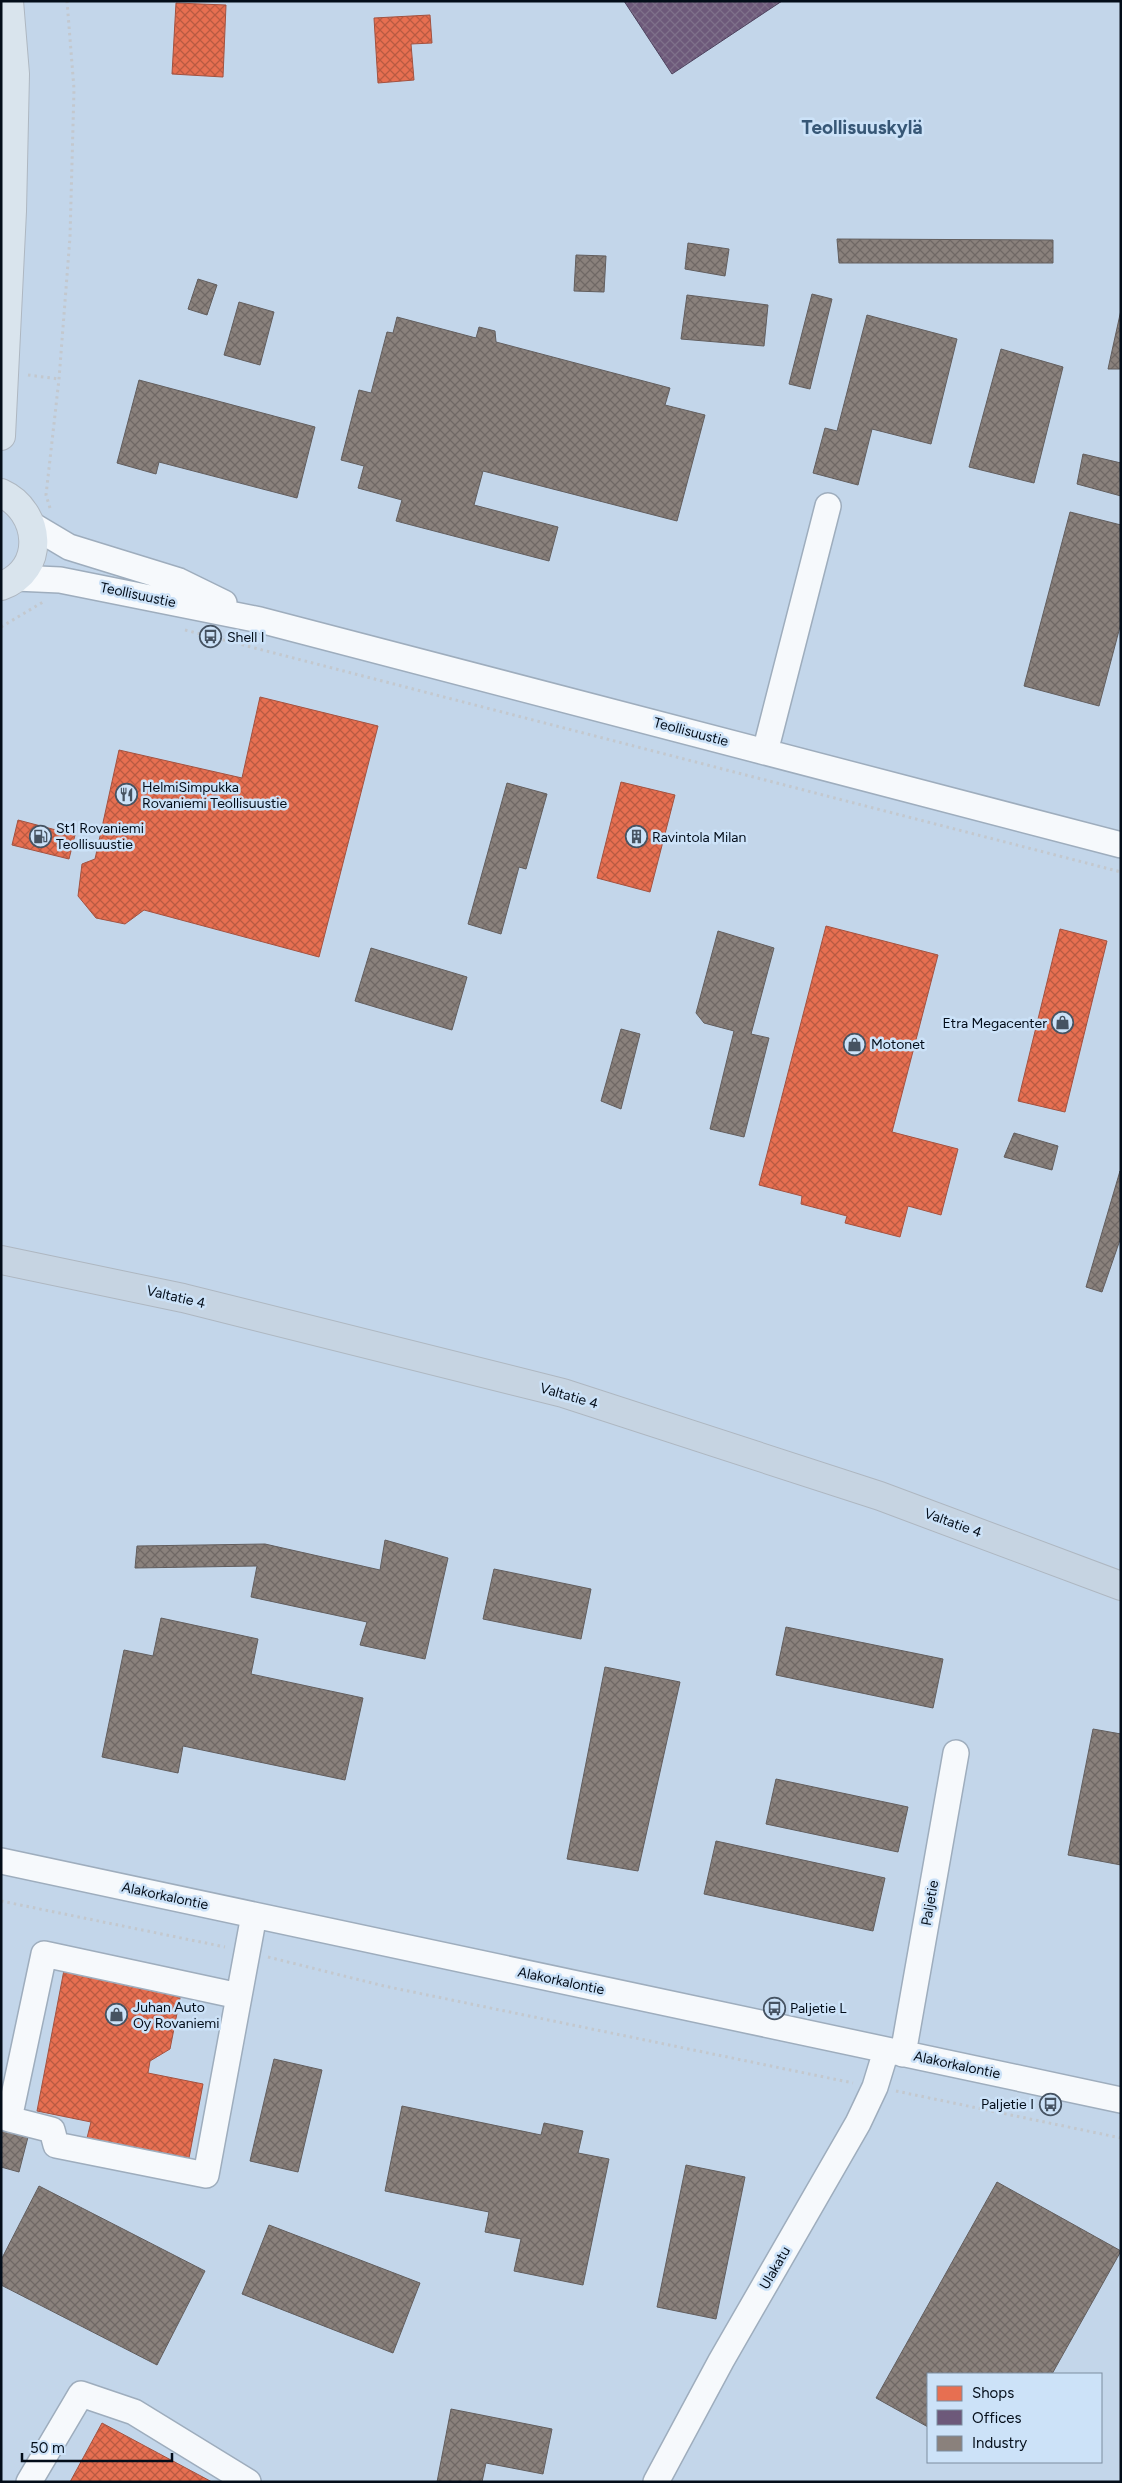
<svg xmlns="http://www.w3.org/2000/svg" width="1122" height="2483" font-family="Figtree,sans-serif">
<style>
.shops{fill:url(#shops-cross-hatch);stroke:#a35240}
.offices{fill:url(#offices-cross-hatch);stroke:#4d425d}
.industry{fill:url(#industry-cross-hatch);stroke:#625e5e}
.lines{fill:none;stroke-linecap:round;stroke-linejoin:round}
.minor-casing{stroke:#9eadbd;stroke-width:28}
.major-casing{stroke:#aeb7c1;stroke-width:30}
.highway-casing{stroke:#aeb7c1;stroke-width:30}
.path{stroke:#c3c8ce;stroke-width:3;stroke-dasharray:2.5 4;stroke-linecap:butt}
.minor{stroke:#f6f9fc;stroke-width:25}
.major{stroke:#d9e4ed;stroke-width:28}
.highway{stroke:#c6d4e2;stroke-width:28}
.labels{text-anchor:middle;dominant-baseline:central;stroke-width:5;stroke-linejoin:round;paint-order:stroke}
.street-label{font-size:14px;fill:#030d19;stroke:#cce2f8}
.poi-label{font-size:14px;fill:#030d19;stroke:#cce2f8;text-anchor:start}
.district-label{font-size:19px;font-weight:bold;fill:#375776;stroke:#cce2f8}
</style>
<defs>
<pattern id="shops-cross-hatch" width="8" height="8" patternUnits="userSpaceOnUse" patternTransform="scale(1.25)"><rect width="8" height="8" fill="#e76f51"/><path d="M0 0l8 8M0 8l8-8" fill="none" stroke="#b95a42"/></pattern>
<pattern id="offices-cross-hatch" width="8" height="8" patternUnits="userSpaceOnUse" patternTransform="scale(1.25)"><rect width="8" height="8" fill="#6d597a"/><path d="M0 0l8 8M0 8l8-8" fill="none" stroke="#7e708a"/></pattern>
<pattern id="industry-cross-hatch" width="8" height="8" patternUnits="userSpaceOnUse" patternTransform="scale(1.25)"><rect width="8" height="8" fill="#8a817c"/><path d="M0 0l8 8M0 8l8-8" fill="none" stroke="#6f6865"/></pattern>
</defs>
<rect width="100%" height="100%" fill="#c3d6ea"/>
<path class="shops" d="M176 3 226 5 223 77 172 74Z
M430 15 432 43 411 44 414 80 378 83 374 18Z
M260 697 378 726 319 957 144 910 125 924 96 918 78 896 82 864 95 859 119 750 242 778Z
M621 782 675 795 650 892 597 878Z
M18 820 75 835 69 859 12 845Z
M826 926 938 955 892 1132 958 1149 941 1215 908 1206 900 1237 845 1223 847 1216 801 1204 802 1196 759 1185Z
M1060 929 1107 941 1065 1112 1018 1101Z
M64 1970 181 1993 170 2049 150 2061 148 2073 203 2084 189 2158 87 2138 91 2122 37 2111Z
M102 2423 212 2482H70Z"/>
<path class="offices" d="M624 1H782L672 74Z"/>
<path class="industry" d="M837 239 1053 240V263H839Z
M688 243 729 249 725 276 685 269Z
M576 255 606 256 604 292 574 291Z
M198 279 217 285 207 315 188 309Z
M812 294 832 299 810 389 789 384Z
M687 295 768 305 764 346 681 339Z
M239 302 274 312 260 365 224 355Z
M1121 310V369H1108Z
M867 315 957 339 931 444 872 429 858 485 813 473 825 428 837 431Z
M397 317 476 338 479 327 495 331 496 342 670 388 665 405 705 415 677 521 483 471 474 505 558 527 549 561 396 521 402 500 358 488 364 466 341 460 359 390 371 393 387 332 393 333Z
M1001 349 1063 367 1034 483 969 467Z
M139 380 315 427 297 498 159 462 156 474 117 463Z
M1083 454 1121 463V496L1077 484Z
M1070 512 1121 525V623L1099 706 1024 686Z
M507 783 547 794 526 869 519 867 501 934 468 924Z
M718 931 774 948 751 1034 769 1038 744 1137 710 1129 734 1031 704 1023 696 1013Z
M371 948 467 977 452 1030 355 1001Z
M621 1029 640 1034 621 1109 601 1101Z
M1014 1133 1058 1146 1052 1170 1004 1157Z
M1120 1171 1121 1237 1102 1292 1086 1287Z
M385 1540 448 1558 425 1659 360 1645 367 1622 251 1597 257 1566 135 1568 137 1546 265 1544 380 1570Z
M494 1569 591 1589 581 1639 483 1619Z
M161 1618 258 1639 251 1674 363 1698 345 1780 183 1746 178 1773 102 1757 124 1650 153 1656Z
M786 1627 943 1659 933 1708 776 1675Z
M605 1667 680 1682 638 1871 567 1859Z
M1093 1729 1121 1734V1865L1068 1855Z
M776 1779 908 1807 898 1852 766 1824Z
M716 1841 885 1878 873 1931 704 1894Z
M274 2059 322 2070 298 2172 250 2161Z
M402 2106 541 2135 544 2123 583 2131 578 2153 609 2159 583 2285 514 2271 521 2239 485 2232 489 2212 385 2191Z
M1 2130 28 2137 19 2172 1 2167Z
M686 2165 745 2177 716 2319 657 2307Z
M997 2182 1121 2251 1052 2374H928V2427L876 2398Z
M39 2186 205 2271 157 2365 1 2285V2260Z
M269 2225 420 2283 393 2353 242 2294Z
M451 2409 552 2429 543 2474 486 2463 482 2482H437Z"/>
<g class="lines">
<defs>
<path id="minor" d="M32 525 69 547 179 581 224 603
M16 578 60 580 260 620 1121 845
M765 752 828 506
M1 1861 1121 2100
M239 1996 44 1954 9 2119 52 2130 56 2145 206 2175 254 1915
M903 2054 956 1753
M29 2482 81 2394 134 2412 248 2482
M656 2482 721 2361 858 2123 875 2087 886 2051"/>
<path id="major" d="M1 436 12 211 15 74 9 1
M1 493C41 511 47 570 1 586"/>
<path id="highway" d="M1 1260 183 1298 563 1393 880 1496 1121 1586"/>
</defs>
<use href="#minor" class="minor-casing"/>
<use href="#major" class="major-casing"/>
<use href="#highway" class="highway-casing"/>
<path class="path" d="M28 375 59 379
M50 508 46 495 59 379 70 237 74 89 67 1
M1 627 43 602
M185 630 1121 872
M1 1901 225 1947
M268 1957 384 1986 853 2083
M896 2091 1121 2138"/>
<use href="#minor" class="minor"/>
<use href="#major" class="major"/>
<use href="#highway" class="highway"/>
</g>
<defs>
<symbol id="bus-ring" viewBox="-11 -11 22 22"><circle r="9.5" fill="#cce2f8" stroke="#465362" stroke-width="1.5"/><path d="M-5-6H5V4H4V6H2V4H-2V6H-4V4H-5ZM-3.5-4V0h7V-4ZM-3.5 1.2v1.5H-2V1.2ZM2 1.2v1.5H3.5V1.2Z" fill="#465362"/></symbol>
<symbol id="restaurant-ring" viewBox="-11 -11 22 22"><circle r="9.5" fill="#cce2f8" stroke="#465362" stroke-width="1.5"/><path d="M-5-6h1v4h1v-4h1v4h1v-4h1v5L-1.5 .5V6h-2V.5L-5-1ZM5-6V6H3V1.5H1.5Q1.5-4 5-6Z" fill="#465362"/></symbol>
<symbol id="fuel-ring" viewBox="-11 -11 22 22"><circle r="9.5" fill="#cce2f8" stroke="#465362" stroke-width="1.5"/><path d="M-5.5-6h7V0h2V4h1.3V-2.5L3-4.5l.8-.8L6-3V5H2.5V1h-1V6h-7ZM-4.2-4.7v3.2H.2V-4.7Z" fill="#465362"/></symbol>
<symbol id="building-ring" viewBox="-11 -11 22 22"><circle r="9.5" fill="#cce2f8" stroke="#465362" stroke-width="1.5"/><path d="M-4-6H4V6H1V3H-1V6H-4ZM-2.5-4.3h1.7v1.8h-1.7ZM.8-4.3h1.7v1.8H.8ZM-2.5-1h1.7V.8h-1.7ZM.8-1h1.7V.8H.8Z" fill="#465362"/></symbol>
<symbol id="shop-ring" viewBox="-11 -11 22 22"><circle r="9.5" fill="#cce2f8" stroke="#465362" stroke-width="1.5"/><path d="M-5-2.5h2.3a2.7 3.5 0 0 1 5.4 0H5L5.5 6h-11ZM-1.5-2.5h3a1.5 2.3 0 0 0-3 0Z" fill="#465362"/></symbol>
</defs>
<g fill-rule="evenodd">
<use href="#bus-ring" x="198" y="624" width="25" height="25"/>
<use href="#restaurant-ring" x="114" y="782" width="25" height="25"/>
<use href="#fuel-ring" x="28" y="824" width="25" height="25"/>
<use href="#building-ring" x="624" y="824" width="25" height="25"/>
<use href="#shop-ring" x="1050" y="1010" width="25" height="25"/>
<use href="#shop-ring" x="842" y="1032" width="25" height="25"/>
<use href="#bus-ring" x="762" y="1996" width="25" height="25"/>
<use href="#shop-ring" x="104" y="2002" width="25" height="25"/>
<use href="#bus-ring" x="1038" y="2092" width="25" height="25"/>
</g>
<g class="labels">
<g class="street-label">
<text transform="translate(138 595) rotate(12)">Teollisuustie</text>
<text transform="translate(691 732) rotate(15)">Teollisuustie</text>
<text transform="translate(176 1297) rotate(13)">Valtatie 4</text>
<text transform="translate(569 1396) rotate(16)">Valtatie 4</text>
<text transform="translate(953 1523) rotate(20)">Valtatie 4</text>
<text transform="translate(165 1896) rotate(12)">Alakorkalontie</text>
<text transform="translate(930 1903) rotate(-80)">Paljetie</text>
<text transform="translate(561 1981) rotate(12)">Alakorkalontie</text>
<text transform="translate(957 2065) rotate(12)">Alakorkalontie</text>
<text transform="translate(775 2268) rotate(-60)">Ulakatu</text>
</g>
<g class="poi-label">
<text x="227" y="637">Shell I</text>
<text x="142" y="787">HelmiSimpukka<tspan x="142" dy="16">Rovaniemi Teollisuustie</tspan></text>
<text x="56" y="828">St1 Rovaniemi<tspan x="56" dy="16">Teollisuustie</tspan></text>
<text x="652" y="837">Ravintola Milan</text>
<text x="1047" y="1023" text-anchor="end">Etra Megacenter</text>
<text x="871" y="1044">Motonet</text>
<text x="133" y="2007">Juhan Auto<tspan x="133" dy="16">Oy Rovaniemi</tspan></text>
<text x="790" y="2008">Paljetie L</text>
<text x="1034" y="2104" text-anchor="end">Paljetie I</text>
</g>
<g class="district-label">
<text x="862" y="127">Teollisuuskylä</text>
</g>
</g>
<rect width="1122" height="2483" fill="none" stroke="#030d19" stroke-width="5"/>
<rect x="927" y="2373" width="175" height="90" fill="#cce2f8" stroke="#7c8d9f"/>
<rect x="937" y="2386" width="25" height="15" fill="#e76f51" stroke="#7c8d9f"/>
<text x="972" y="2398" font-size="15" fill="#030d19">Shops</text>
<rect x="937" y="2410" width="25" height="15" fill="#6d597a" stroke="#7c8d9f"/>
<text x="972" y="2423" font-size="15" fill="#030d19">Offices</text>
<rect x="937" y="2436" width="25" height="15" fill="#8a817c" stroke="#7c8d9f"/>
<text x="972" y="2448" font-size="15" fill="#030d19">Industry</text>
<path d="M22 2453v8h150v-8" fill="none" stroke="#030d19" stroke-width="2.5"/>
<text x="30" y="2453" font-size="15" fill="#030d19" stroke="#cce2f8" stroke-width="4" paint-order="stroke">50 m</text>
</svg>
